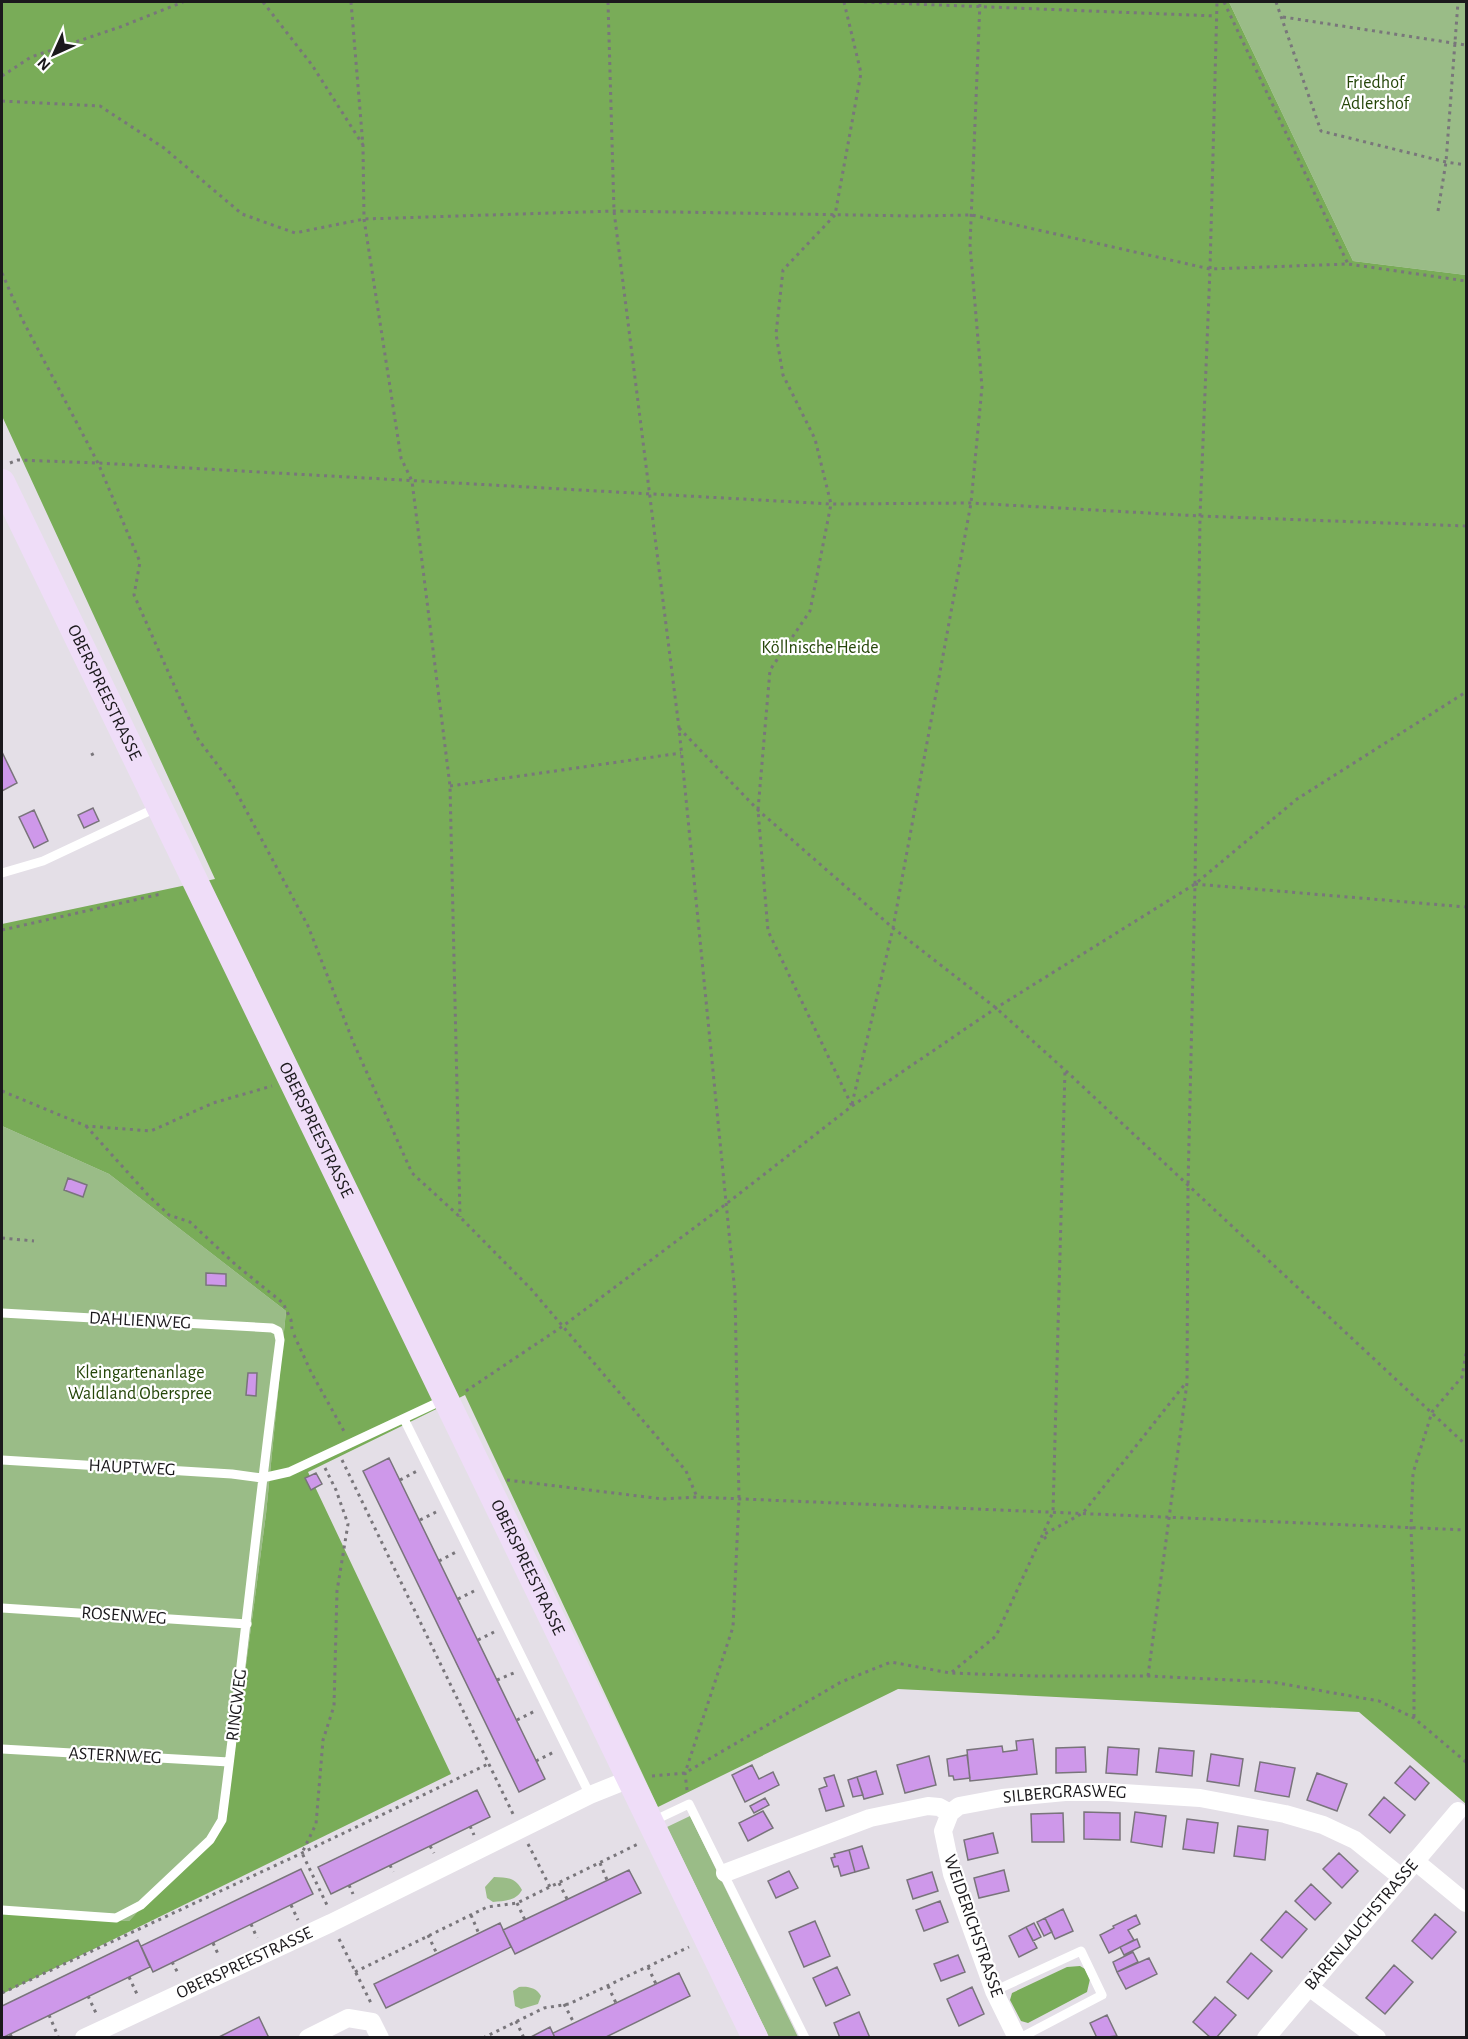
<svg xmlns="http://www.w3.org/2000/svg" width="1468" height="2039" font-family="'Alegreya Sans',sans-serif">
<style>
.green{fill:#9abc87}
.forest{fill:#79ac58}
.building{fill:#ce98ea;stroke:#79747b;stroke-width:1.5}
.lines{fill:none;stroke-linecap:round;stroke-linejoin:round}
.path{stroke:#79767b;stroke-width:3;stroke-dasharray:3 4.5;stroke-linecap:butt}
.lane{stroke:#fff;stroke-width:9}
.street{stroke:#fff;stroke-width:18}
.secondary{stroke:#efddf8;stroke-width:26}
.labels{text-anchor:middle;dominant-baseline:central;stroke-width:4.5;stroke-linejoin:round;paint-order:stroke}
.park-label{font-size:18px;fill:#254609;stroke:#fff}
.street-label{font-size:18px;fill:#1b191c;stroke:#fff}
</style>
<rect width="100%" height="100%" fill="#e4dfe7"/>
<path class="green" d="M1229 2H1466V275L1353 261Z
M2 1126 109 1174 286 1311 266 1514 226 1816 129 1921 2 1910Z
M690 1816 798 2037H769L667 1827Z
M494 1877C508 1878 515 1877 522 1890 516 1901 504 1901 493 1902L487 1898 485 1887Z
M519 1987C528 1986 537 1988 541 1996L538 2004 521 2009 515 2006 513 1991Z"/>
<path class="forest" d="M2 2H1229L1353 261 1466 275V1804L1359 1712 898 1689 658 1807 465 1395 308 1472 451 1774 2 1994V1910L129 1921 226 1816 266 1514 286 1311 109 1174 2 1126V924L215 879 2 416Z
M1080 1966 1085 1969 1090 1979 1087 1992 1028 2023 1021 2021 1010 2000 1012 1993 1067 1967Z"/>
<path class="building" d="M2 752 17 783 2 791Z
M93 808 99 821 84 828 78 815Z
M34 810 48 841 34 848 19 817Z
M68 1178 87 1185 83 1197 64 1190Z
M206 1273 226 1274V1286L206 1285Z
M248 1373H257L256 1396 246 1395Z
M389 1458 545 1779 519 1792 363 1471Z
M316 1473 322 1484 311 1490 305 1478Z
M1033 1739 1037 1774 970 1781 967 1750 1002 1746 1003 1752 1017 1750 1016 1741Z
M1085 1747 1086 1772 1056 1773V1748Z
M1108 1747 1139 1749 1137 1775 1106 1773Z
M1159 1748 1194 1751 1192 1776 1156 1772Z
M1211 1754 1243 1759 1239 1786 1207 1781Z
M967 1755 970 1778 954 1780 953 1776H949L947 1759Z
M929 1756 936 1785 905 1793 897 1765Z
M1260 1762 1295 1768 1289 1797 1255 1791Z
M752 1765 759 1779 773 1772 779 1785 745 1802 732 1775Z
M1410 1766 1429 1783 1415 1800 1395 1783Z
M876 1771 883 1794 864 1799 857 1777Z
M1317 1773 1347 1784 1337 1811 1307 1800Z
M834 1775 844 1806 826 1811 819 1789 827 1786 824 1778Z
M857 1777 863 1795 853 1797 848 1780Z
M477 1790 490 1817 331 1894 318 1867Z
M1384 1797 1405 1815 1390 1833 1369 1815Z
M765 1798 769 1805 754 1813 750 1806Z
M763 1811 773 1828 748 1841 739 1823Z
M1084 1812 1120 1813V1840L1084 1839Z
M1135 1812 1166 1816 1162 1847 1131 1842Z
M1063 1813 1064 1842H1032L1031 1814Z
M1187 1819 1218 1823 1214 1853 1183 1849Z
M1238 1826 1268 1830 1265 1860 1234 1856Z
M993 1833 998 1853 968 1860 964 1840Z
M862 1846 869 1868 855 1872 849 1850Z
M849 1850 855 1872 841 1876 838 1866 834 1867 831 1858 835 1857 834 1854Z
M1339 1853 1358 1871 1342 1888 1323 1869Z
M301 1869 313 1894 153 1972 141 1946Z
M629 1870 641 1893 515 1954 503 1930Z
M1004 1870 1009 1891 979 1898 974 1878Z
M789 1871 798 1888 776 1898 768 1881Z
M932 1872 938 1891 913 1899 907 1880Z
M1311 1884 1331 1903 1315 1920 1295 1901Z
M940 1901 948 1922 924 1931 916 1910Z
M1063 1909 1073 1931 1055 1939 1045 1918Z
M1286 1911 1307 1929 1282 1958 1261 1940Z
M1435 1914 1456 1932 1432 1959 1412 1941Z
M1136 1915 1140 1924 1128 1930 1134 1940 1109 1953 1100 1935 1114 1928 1113 1926Z
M1045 1918 1052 1932 1044 1936 1037 1922Z
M815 1921 830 1956 804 1967 789 1932Z
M500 1923 511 1947 386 2008 374 1984Z
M1034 1923 1041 1937 1033 1941 1026 1927Z
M1026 1927 1037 1948 1019 1957 1009 1936Z
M1137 1939 1140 1947 1124 1955 1120 1947Z
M138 1940 150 1967 2 2038V2006Z
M1133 1952 1138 1962 1117 1972 1113 1962Z
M1251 1953 1272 1971 1248 1999 1227 1982Z
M958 1955 965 1972 941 1981 934 1964Z
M1149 1958 1157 1974 1126 1989 1117 1972Z
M1394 1965 1413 1982 1385 2014 1366 1998Z
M837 1967 850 1995 826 2006 813 1978Z
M679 1973 690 1996 604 2038H555L553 2033Z
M972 1987 984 2014 959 2026 947 1999Z
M1215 1997 1236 2015 1216 2038H1211L1193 2022Z
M859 2012 870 2038H840L834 2023Z
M1107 2015 1117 2036 1097 2038 1090 2023Z
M259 2017 269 2038H217Z
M550 2027 555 2038H529Z"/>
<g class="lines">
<path class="path" d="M263 2 312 65 363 145
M351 2 363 146 364 219 401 458 412 481 450 786 460 1217
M608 2 614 211 679 728 735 1293 739 1499 733 1627 685 1773 687 1790
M844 2 861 73 835 215 783 270 776 334 783 375 815 439 831 504 810 611 770 670 758 810 768 931 852 1106
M864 2 1216 16
M1224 2 1348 264
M1276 2 1321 131 1446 162 1466 165
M1283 17 1466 45
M2 76 31 57 120 27 183 2
M2 101 100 106 164 148 242 214 295 233 364 219 614 211 914 216 972 215 1210 269 1348 264 1466 281
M1438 211 1446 162 1458 2
M2 273 22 319 98 463 140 562 134 595 198 739 232 784 308 926 354 1044 412 1173 460 1217 531 1289 686 1471 697 1497
M10 463 18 460 98 463 831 504 971 503 1200 516 1466 526
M679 728 758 810 893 928 996 1008 1065 1070 1466 1445
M91 755 97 752
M450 786 681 753
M1195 884 1466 907
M2 930 161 894
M2 1091 86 1126 151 1131 213 1103 272 1086
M852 1104 893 928 971 503 982 387 970 245 980 2
M86 1126 148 1195 169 1215 190 1222 236 1265 283 1303 291 1320 292 1329
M2 1238 34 1241
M294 1335 311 1372 345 1433
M466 1391 563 1326 726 1204 852 1106 996 1008 1195 884 1297 799 1466 692
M342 1460 513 1814
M325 1468 336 1490 348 1524 337 1591 334 1706 323 1740 316 1824 302 1853 327 1905
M400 1480 417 1471
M507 1480 663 1499 697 1497 1466 1530
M420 1520 436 1512
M1046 1539 1043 1535 1083 1513 1185 1384
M439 1561 456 1552
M458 1599 474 1591
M478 1640 494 1632
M952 1672 996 1636 1053 1512 1065 1070
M1148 1676 1187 1383 1188 1186 1195 884 1200 516 1210 269 1217 2
M497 1680 516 1672
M1414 1717V1602L1411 1528 1413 1473 1432 1412 1462 1377 1466 1353
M517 1720 535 1711
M536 1761 554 1752
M652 1776 685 1773 841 1682 891 1662 950 1673 1035 1676H1148L1272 1682 1379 1701 1414 1718 1466 1762
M470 1826 474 1835
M528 1844 550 1887
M430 1846 434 1853
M600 1863 607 1880
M390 1865 393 1872
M559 1883 567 1899
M349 1885 353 1894
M517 1903 525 1920
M291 1905 298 1920
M471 1915 479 1934
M251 1924 257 1938
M428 1935 437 1954
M339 1939 371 2003
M213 1943 219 1956
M172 1962 179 1975
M648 1967 656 1984
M355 1972 487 1907 517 1903 638 1844
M129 1977 137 1994
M608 1986 616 2003
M2 1993 302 1853 488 1764
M88 1996 96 2013
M564 2004 574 2023
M49 2015 58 2036
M516 2021 524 2038
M10 2034 12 2038
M483 2038 544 2008 569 2004 689 1947"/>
<path class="lane" d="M2 873 43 861 158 807
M2 1313 272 1328 278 1331 280 1340C259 1500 243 1660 222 1820L210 1840 141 1905 116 1918 2 1910
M404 1419 590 1795
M2 1460 232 1474 262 1478 289 1472 443 1400
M2 1608 247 1624
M2 1749 229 1762
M653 1821 689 1804 805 2038
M994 1991 1081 1951 1102 1995 1020 2038"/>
<g class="street">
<path d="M1415 1861 1466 1903"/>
<path d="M725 1873 870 1818 928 1806 939 1807 950 1813"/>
<path d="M1309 1987 1377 2038"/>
<path id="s1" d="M84 2038 331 1923 590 1795 630 1779"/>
<path d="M308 2038 348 2018 372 2022 380 2038"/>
<path id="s2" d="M1017 2038 994 1991 952 1874 943 1831 950 1813 959 1806 1002 1798 1065 1792H1108L1200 1798 1285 1814 1323 1825 1355 1840 1401 1877"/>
<path id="s3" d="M1266 2038 1458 1811"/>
</g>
<path class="secondary" id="s4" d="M2 482 755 2038"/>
</g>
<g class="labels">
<g class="park-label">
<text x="1375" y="83">Friedhof<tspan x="1375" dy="21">Adlershof</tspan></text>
<text x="820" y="648">Köllnische Heide</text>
<text x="140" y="1373">Kleingartenanlage<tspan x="140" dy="21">Waldland Oberspree</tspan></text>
</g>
<g class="street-label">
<text stroke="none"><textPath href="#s4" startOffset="234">OBERSPREESTRASSE</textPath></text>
<text stroke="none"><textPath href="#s4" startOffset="720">OBERSPREESTRASSE</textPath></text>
<text transform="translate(140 1321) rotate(3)">DAHLIENWEG</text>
<text transform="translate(132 1468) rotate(3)">HAUPTWEG</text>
<text stroke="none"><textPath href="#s4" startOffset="1206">OBERSPREESTRASSE</textPath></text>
<text transform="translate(124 1616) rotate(4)">ROSENWEG</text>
<text transform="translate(237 1705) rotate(-83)">RINGWEG</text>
<text transform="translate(115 1756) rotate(3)">ASTERNWEG</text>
<text stroke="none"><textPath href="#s2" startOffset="358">SILBERGRASWEG</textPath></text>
<text stroke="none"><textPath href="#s3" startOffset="148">BÄRENLAUCHSTRASSE</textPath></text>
<text transform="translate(973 1926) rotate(71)">WEIDERICHSTRASSE</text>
<text stroke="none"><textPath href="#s1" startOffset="177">OBERSPREESTRASSE</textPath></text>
</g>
</g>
<rect width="1468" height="2039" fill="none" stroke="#1b191c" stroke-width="6"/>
<g transform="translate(54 54) rotate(225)" stroke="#ffffff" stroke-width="4.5" paint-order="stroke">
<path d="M0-4.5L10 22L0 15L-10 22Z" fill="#1b191c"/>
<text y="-9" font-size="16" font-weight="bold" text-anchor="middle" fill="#1b191c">N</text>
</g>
</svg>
